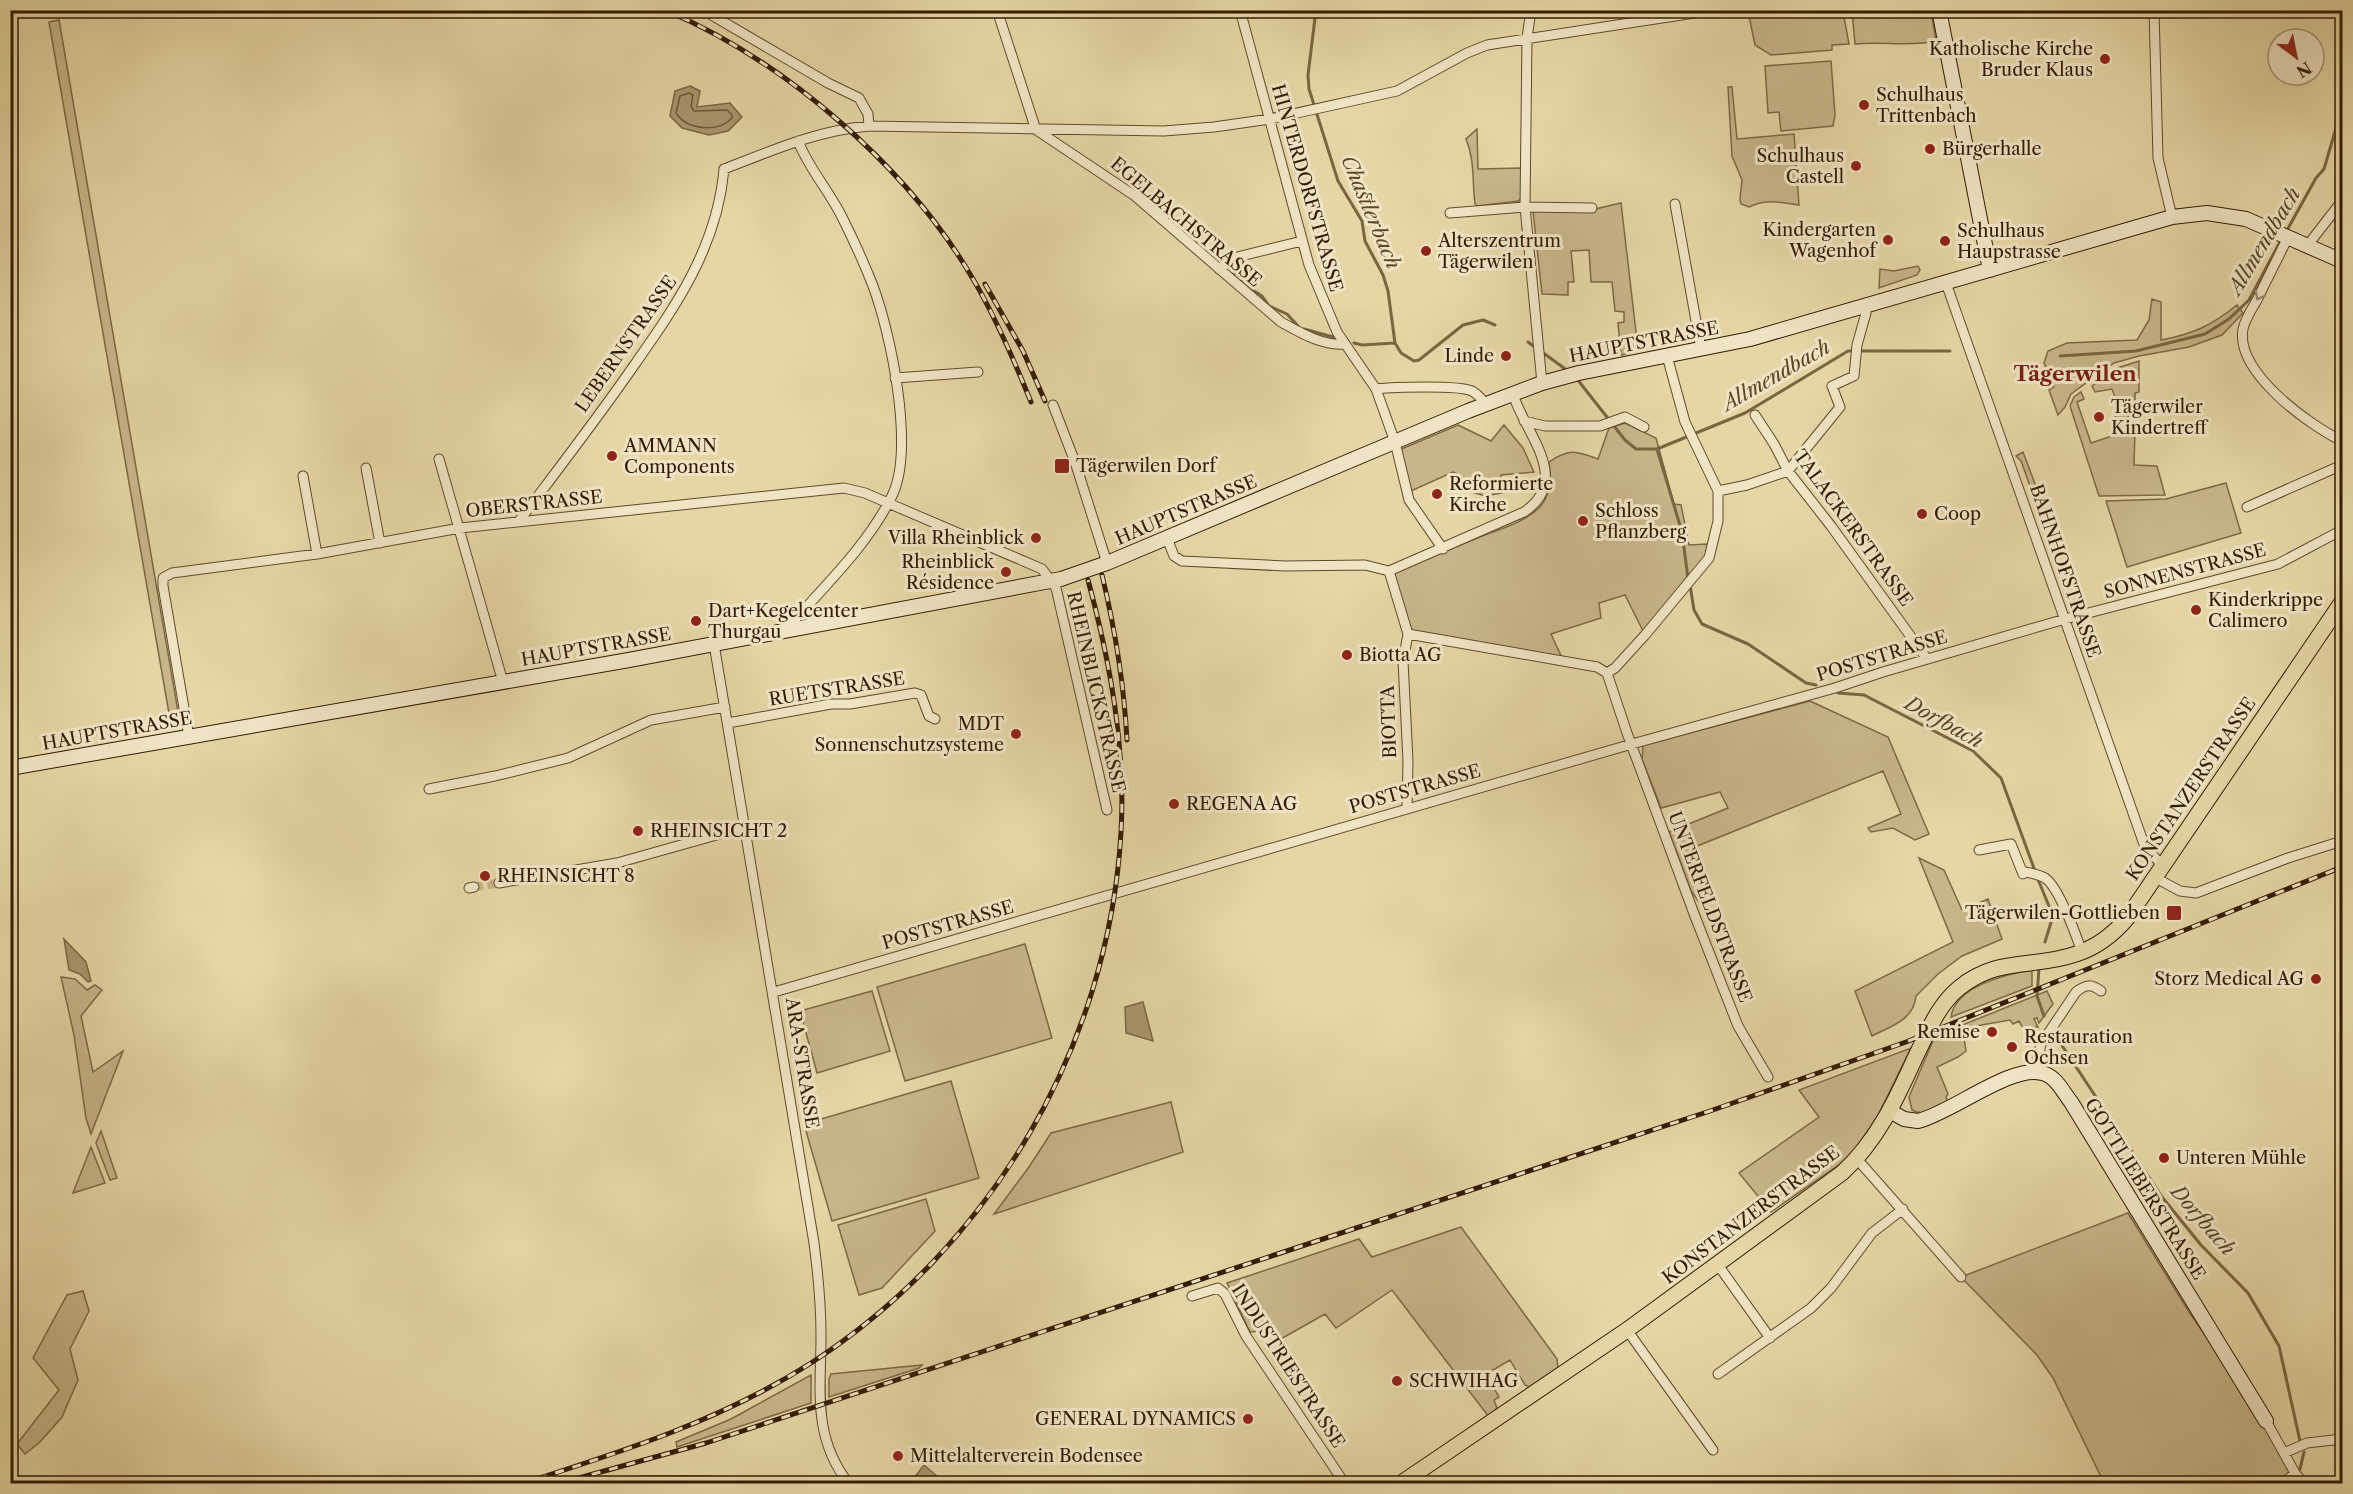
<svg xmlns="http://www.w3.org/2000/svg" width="2353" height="1494" font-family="'Libre Caslon Text',serif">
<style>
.green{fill:#c8b689;stroke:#7e6844;stroke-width:1.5}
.water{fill:#a9966d;stroke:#7a6541;stroke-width:1.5}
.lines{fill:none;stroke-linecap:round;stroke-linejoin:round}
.shore{stroke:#6e5836;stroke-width:1.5}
.stream{stroke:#7a6541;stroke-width:3}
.street-tunnel{stroke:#c2b184;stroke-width:9;stroke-dasharray:9 4.5;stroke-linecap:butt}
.street-casing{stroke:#604a29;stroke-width:11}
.secondary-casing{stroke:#341b00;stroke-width:16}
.primary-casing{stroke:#341b00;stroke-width:17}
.street{stroke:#efe4c4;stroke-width:9}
.secondary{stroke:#efe4c4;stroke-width:14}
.primary{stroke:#e6d6a5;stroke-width:15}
.rail-casing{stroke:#341b00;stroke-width:5}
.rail{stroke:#efe4c4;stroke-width:3;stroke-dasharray:9;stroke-linecap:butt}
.oneway{stroke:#9b8a6c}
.poi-dot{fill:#8f2418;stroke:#efe4c4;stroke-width:2}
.labels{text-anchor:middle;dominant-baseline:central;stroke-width:6;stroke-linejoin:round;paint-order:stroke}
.poi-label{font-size:18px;fill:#341b00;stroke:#efe4c4;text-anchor:start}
.street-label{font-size:18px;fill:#341b00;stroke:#efe4c4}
.water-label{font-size:20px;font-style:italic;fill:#5d4626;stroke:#efe4c4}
.quarter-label{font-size:21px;font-weight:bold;fill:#7a1f14;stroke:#efe4c4}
</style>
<rect width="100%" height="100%" fill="#e6d6a5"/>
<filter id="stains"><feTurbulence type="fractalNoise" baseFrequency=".00333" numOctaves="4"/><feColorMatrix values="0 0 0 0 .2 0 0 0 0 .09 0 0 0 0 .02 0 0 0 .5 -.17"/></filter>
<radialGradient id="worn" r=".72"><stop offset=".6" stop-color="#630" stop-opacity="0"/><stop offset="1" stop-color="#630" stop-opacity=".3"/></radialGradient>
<path class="green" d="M1748 11H1843L1849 44 1832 45V50L1771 55 1755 45Z
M1852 11H1931L1936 41C1910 47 1882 41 1855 44Z
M59 20 180 723 171 725 49 22Z
M1831 61 1835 115 1833 126 1781 131 1779 112 1768 113 1765 66Z
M1728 87H1732L1737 139 1794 134 1799 205C1780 202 1766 199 1749 207L1741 204 1740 199 1742 180 1732 156Z
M1477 129 1478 169 1521 168V198L1519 201 1477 206 1475 204C1472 181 1475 160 1466 139Z
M1621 203 1638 349 1631 350V353L1621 355 1618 323 1624 322V312L1615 311 1612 282H1591L1589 250 1571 251 1574 282H1568V295L1542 294 1533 211 1591 210Z
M1918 266 1920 270 1917 275 1879 288 1880 269 1894 271Z
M2152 299 2161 302V340C2194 334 2212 325 2237 305L2243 313 2222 335 2189 347 2139 356 2114 363 2071 394 2065 407 2058 415 2049 390 2054 387 2044 363 2048 351 2067 343 2137 340 2149 320Z
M2139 361V392L2135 393V413L2128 414 2130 430H2135L2134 465 2157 466 2165 495 2099 496 2070 406 2074 397 2081 392 2084 399 2077 402 2091 443 2121 433 2114 412 2117 403 2112 389 2095 392 2092 386 2114 369Z
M1625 423 1656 438 1674 504 1681 505 1689 545 1707 544 1709 558 1645 635 1625 595 1599 603 1601 618 1551 634 1563 660 1408 634 1389 571C1421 560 1451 549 1482 536 1501 529 1525 522 1540 507 1551 495 1551 477 1549 462 1569 448 1577 451 1598 459L1609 428Z
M1458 425 1491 441 1504 425 1523 448 1534 472 1501 475 1502 493 1485 496 1462 489 1456 473 1453 472 1411 491 1399 450Z
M2023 452 2044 508H2038L2021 461 2016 456Z
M2226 483 2241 533 2127 567 2106 501 2166 499Z
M1810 701 1888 737 1929 834 1915 840 1893 828 1871 832 1868 828 1901 814 1883 771 1690 849 1708 898 1699 902 1691 891 1669 832 1728 808 1720 792 1661 808 1642 759 1643 745Z
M1919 858 1944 870 1962 910 1988 899 2002 939 1962 956 1938 974 1916 996C1914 1020 1891 1026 1872 1036L1855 991 1953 942Z
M1025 944 1052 1038 905 1081 877 987Z
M2032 970V986L1951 1017C1955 986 2007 974 2032 970Z
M61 977 75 979 87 990 95 985 102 990 81 1016 93 1072 123 1051 91 1134 86 1118 74 1035Z
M872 991 890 1051 817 1073 800 1011Z
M2047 991 2053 1004 2039 1023 2037 1018 2034 1019 2038 1027 2023 1028 2019 1021 2013 1024 2010 1020 1976 1026 1963 1032 1966 1051 1958 1057 1937 1067 1948 1094 1946 1097 1948 1103C1937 1107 1923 1117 1912 1110L1909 1097 1935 1036Z
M1911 1048 1877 1117 1850 1157 1771 1212 1739 1173 1819 1117 1799 1090Z
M951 1081 979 1178 832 1221 804 1124Z
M1171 1102 1183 1152 994 1214 1029 1167 1051 1133Z
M101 1131 117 1178 110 1180 96 1143Z
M91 1147 105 1183 73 1193Z
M926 1199 935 1231 882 1288 859 1295 838 1225Z
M2128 1213 2189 1312 2274 1434 2295 1473 2284 1483H2104L2053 1378 2037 1355 1961 1277Z
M1461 1227 1557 1359 1558 1369 1532 1388 1525 1385 1510 1360 1486 1374 1499 1397 1494 1400 1497 1408 1489 1417 1392 1290 1336 1328 1325 1314 1279 1340 1269 1331 1250 1332 1227 1283 1359 1239 1372 1257Z
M83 1291 89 1311 70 1349 78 1380 62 1417 40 1442 25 1454 17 1444 59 1390 33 1358 67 1295Z
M922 1365 919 1368 829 1397V1379L831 1374Z
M811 1375V1403L677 1447 676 1442 731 1419Z"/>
<path class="water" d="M690 86 700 91 697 107 730 103 742 117 728 131 709 135 682 128 670 116 675 91Z
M64 939 86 962 91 981 88 982 80 974 69 970Z
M1143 1002 1153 1041 1126 1033 1125 1007Z
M924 1465 945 1483H910Z"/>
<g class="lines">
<path class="shore" d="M689 93 693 95 691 106 694 111 727 110 732 115V118C718 133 687 130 676 113L680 96Z"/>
<path class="stream" d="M1316 10 1308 75 1309 89 1338 181 1362 221 1365 241 1383 275 1388 291 1395 343 1401 353 1414 361 1419 360 1463 325 1483 320 1495 325
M2286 232 2316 178 2324 169 2336 128 2342 75
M1229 272 1237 275 1243 284 1262 296 1269 306 1287 314 1298 326
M1304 329 1333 337
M1528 342 1536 348
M1354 343 1362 345 1395 343
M1542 352 1568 371
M2060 356 2136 351 2205 334 2229 319 2249 300 2281 240
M1577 379 1625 440 1636 449H1657L1745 413 1848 351H1950
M1657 449 1682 532 1688 579
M1690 585 1694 610 1702 624 1748 644 1806 683 1816 685
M1838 693 1864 695 1973 751 2001 778 2035 871
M2037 877 2053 916 2045 942
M2039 968 2037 996 2044 1016
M2053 1032 2162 1197 2201 1245 2248 1293 2279 1346 2300 1441
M2300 1469 2304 1452"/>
<path class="street-tunnel" d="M474 887 499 883"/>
<defs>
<path id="street" d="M703 10 828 83 859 98 868 114 869 126
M997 10 1036 130
M1240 10 1309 265 1337 332 1376 389C1393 387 1459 385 1472 391 1478 394 1482 400 1486 404
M1531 10 1527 38 1525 207 1542 383
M2154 10 2158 158 2172 217
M1038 131 1135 196 1281 322C1301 333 1322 346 1345 344
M1675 204 1701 349
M1450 213 1525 207 1592 208
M2288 237C2278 258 2267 279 2257 300 2252 309 2245 319 2243 329 2235 372 2309 425 2342 441
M2307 246 2342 201
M1219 269 1233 258 1302 241
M1946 283 2145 847 2162 865
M1667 356 1685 422 1718 491V521L1709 558 1645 635 1615 668 1607 673 1627 733 1696 919 1738 1026 1768 1077
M895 378 978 372
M1376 389 1395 442 1409 500 1443 549
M1053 405 1075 462 1107 563
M1755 415 1774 444 1788 471 1831 526 1927 659
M1524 421 1545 426H1600L1625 417 1644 427
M439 459 503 682
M366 468 380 543
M303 476 317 554
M1718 491 1747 485 1788 471 1840 407 1832 386 1854 376 1857 345 1866 313 1865 307
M2247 507 2342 465
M519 521C556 472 593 424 628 374 673 310 717 250 724 169 771 151 818 130 869 126L1164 131 1214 127 1270 119 1397 91 1467 53 1487 45 1714 10
M1167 538 1174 556 1182 561 1285 566 1365 565 1389 571
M1389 571 1524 512C1573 479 1524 432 1513 394
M1389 571 1408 634 1597 667 1607 673
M785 631C822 588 866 548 892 496 915 449 891 334 873 286 864 263 854 241 843 219 830 192 809 169 798 141
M714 644 814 1243C818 1274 821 1304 821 1335 821 1390 812 1437 849 1484
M728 723 831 704H850L915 693 921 695 929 716 935 719
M189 737 163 586V578L172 573 317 554 460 528 844 488 865 493 888 503 1042 569 1056 588 1107 810
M429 789 495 776 568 758 651 720 725 707
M1407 809 1408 761 1403 661 1408 634
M1979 850 2011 844 2023 874
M2022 871C2029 873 2038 874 2045 878 2059 887 2076 935 2082 952
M2154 877 2180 891 2196 893 2288 858 2342 841
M499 883 617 863 745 827
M469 888 474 887
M774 992 1632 744 1835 688 1883 672 2065 619 2278 564 2342 530
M2035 1072 2041 1044 2076 992C2086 984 2091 984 2101 991
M1857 1159 1961 1277
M1718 1265 1770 1338
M1192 1296 1218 1288 1225 1294 1246 1336 1345 1484
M1627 1330 1713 1450
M1718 1374 1811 1308 1831 1288 1872 1233 1903 1209
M2266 1421 2295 1473 2304 1484
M2284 1453 2307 1443 2342 1439
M2283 1484 2295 1473"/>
<path id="secondary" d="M1939 10 1990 270
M10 768 629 660 1061 579 1107 563 1468 411 1542 383 1579 373 1750 339 2172 217 2207 213 2246 219 2342 261
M1890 1111 1904 1119 1918 1121C1951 1113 2012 1064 2042 1073 2056 1076 2063 1092 2071 1102L2266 1421"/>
<path id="primary" d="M642 1484H709
M1400 1484 1627 1330 1842 1173C1877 1141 1896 1100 1915 1058 1927 1034 1937 1006 1959 988 1998 956 2033 969 2076 954 2097 947 2114 934 2128 917L2342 602"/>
</defs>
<use href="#street" class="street-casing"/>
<use href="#secondary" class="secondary-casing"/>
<use href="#primary" class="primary-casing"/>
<use href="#street" class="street"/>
<use href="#secondary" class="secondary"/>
<use href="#primary" class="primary"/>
<defs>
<path id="rail" d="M665 10C785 61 907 166 973 279 996 318 1014 360 1031 402
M10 12 18 10
M985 284 1023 351 1045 401
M1102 575C1115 629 1124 684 1127 740
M521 1484C621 1452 722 1420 811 1363 991 1247 1109 1046 1121 832 1126 747 1110 662 1088 580
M557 1484 706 1443 1710 1111 1906 1042 2342 867"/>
</defs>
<use href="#rail" class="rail-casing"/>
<use href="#rail" class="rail"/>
</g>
<defs><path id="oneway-chevron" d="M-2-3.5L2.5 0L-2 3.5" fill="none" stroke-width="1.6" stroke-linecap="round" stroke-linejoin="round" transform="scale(1.5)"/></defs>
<use class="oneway" href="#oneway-chevron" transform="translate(2259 296) rotate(117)"/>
<g class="poi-dot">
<circle cx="2105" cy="59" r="6"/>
<circle cx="1864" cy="105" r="6"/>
<circle cx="1930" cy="149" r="6"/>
<circle cx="1856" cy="166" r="6"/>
<circle cx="1888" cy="240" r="6"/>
<circle cx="1945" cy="241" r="6"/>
<circle cx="1426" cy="251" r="6"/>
<circle cx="1506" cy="356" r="6"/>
<circle cx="2099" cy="417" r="6"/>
<circle cx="612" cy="456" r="6"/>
<rect x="1054" y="458" width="16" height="16" rx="3"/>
<circle cx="1437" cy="494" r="6"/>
<circle cx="1922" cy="514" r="6"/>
<circle cx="1583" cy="521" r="6"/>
<circle cx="1036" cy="538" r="6"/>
<circle cx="1006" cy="572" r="6"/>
<circle cx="2196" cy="610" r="6"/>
<circle cx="696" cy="621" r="6"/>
<circle cx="1347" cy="655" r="6"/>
<circle cx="1016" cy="734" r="6"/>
<circle cx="1174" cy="804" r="6"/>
<circle cx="638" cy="831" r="6"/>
<circle cx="485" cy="876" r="6"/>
<rect x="2166" y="905" width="16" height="16" rx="3"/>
<circle cx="2316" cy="979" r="6"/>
<circle cx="1992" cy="1032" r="6"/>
<circle cx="2012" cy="1047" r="6"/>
<circle cx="2164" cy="1158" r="6"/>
<circle cx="1397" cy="1381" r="6"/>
<circle cx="1248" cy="1419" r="6"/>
<circle cx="898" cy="1456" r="6"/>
</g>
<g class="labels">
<g class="poi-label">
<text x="2093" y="49" text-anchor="end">Katholische Kirche<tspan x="2093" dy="21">Bruder Klaus</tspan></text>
<text x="1876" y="95">Schulhaus<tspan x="1876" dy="21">Trittenbach</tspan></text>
<text x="1942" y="149">Bürgerhalle</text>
<text x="1844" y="156" text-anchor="end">Schulhaus<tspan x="1844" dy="21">Castell</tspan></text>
<text x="1876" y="230" text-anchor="end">Kindergarten<tspan x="1876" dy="21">Wagenhof</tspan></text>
<text x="1957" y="231">Schulhaus<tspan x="1957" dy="21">Haupstrasse</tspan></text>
<text x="1438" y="241">Alterszentrum<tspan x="1438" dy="21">Tägerwilen</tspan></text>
<text x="1494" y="356" text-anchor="end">Linde</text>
<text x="2111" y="407">Tägerwiler<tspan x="2111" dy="21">Kindertreff</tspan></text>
<text x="624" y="446">AMMANN<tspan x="624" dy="21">Components</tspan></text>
<text x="1076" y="466">Tägerwilen Dorf</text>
<text x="1449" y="484">Reformierte<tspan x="1449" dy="21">Kirche</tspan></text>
<text x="1595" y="511">Schloss<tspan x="1595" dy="21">Pflanzberg</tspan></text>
<text x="1934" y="514">Coop</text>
<text x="1024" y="538" text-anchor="end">Villa Rheinblick</text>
<text x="994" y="562" text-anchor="end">Rheinblick<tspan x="994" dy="21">Résidence</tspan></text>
<text x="2208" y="600">Kinderkrippe<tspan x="2208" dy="21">Calimero</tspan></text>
<text x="708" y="611">Dart+Kegelcenter<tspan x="708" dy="21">Thurgau</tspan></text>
<text x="1359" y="655">Biotta AG</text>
<text x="1004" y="724" text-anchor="end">MDT<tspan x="1004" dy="21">Sonnenschutzsysteme</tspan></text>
<text x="1186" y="804">REGENA AG</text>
<text x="650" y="831">RHEINSICHT 2</text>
<text x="497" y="876">RHEINSICHT 8</text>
<text x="2160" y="913" text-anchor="end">Tägerwilen-Gottlieben</text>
<text x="2304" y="979" text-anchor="end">Storz Medical AG</text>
<text x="1980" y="1032" text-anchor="end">Remise</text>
<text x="2024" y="1037">Restauration<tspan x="2024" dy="21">Ochsen</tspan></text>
<text x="2176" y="1158">Unteren Mühle</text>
<text x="1409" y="1381">SCHWIHAG</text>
<text x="1236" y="1419" text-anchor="end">GENERAL DYNAMICS</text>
<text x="910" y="1456">Mittelalterverein Bodensee</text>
</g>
<g class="street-label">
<text transform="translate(1307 188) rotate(74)">HINTERDORFSTRASSE</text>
<text transform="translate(1186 222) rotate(40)">EGELBACHSTRASSE</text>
<text transform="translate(1644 342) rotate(-11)">HAUPTSTRASSE</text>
<text transform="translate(626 344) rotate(-55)">LEBERNSTRASSE</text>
<text transform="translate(534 504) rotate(-6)">OBERSTRASSE</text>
<text transform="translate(1186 510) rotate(-23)">HAUPTSTRASSE</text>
<text transform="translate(1853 528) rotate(54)">TALACKERSTRASSE</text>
<text transform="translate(2065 571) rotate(71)">BAHNHOFSTRASSE</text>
<text transform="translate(2185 571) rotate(-15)">SONNENSTRASSE</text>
<text transform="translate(596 647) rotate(-10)">HAUPTSTRASSE</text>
<text transform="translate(1882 656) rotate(-17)">POSTSTRASSE</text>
<text transform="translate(837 689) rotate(-9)">RUETSTRASSE</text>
<text transform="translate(1096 692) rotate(77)">RHEINBLICKSTRASSE</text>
<text transform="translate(1389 722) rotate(-92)">BIOTTA</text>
<text transform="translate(117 731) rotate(-10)">HAUPTSTRASSE</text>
<text transform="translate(1415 789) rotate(-16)">POSTSTRASSE</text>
<text transform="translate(2191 789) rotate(-56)">KONSTANZERSTRASSE</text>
<text transform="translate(1710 907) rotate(69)">UNTERFELDSTRASSE</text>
<text transform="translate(948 925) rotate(-16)">POSTSTRASSE</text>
<text transform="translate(802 1063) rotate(81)">ARA-STRASSE</text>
<text transform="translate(2145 1189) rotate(58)">GOTTLIEBERSTRASSE</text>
<text transform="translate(1751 1215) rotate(-37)">KONSTANZERSTRASSE</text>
<text transform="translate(1288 1366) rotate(57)">INDUSTRIESTRASSE</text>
</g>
<g class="water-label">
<text transform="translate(1371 212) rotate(67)">Chastlerbach</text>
<text transform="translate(2264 241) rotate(-59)">Allmendbach</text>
<text transform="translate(1776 375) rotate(-30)">Allmendbach</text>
<text transform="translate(1944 722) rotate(29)">Dorfbach</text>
<text transform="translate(2203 1220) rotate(49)">Dorfbach</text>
</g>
<g class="quarter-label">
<text x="2075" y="373">Tägerwilen</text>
</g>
</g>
<rect width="2353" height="1494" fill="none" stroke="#e6d6a5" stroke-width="36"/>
<rect x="12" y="12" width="2329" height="1470" fill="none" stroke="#341b00" stroke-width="3"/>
<rect x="18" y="18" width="2317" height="1458" fill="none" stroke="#341b00" stroke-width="1.5"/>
<g transform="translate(2296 57) rotate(148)"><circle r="28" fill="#efe4c4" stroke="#a49476" stroke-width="1.5"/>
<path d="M0-4.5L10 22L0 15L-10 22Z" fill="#8f2418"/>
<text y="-9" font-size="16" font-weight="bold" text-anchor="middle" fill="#341b00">N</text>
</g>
<rect width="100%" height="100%" filter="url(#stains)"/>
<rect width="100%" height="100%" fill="url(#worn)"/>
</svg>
